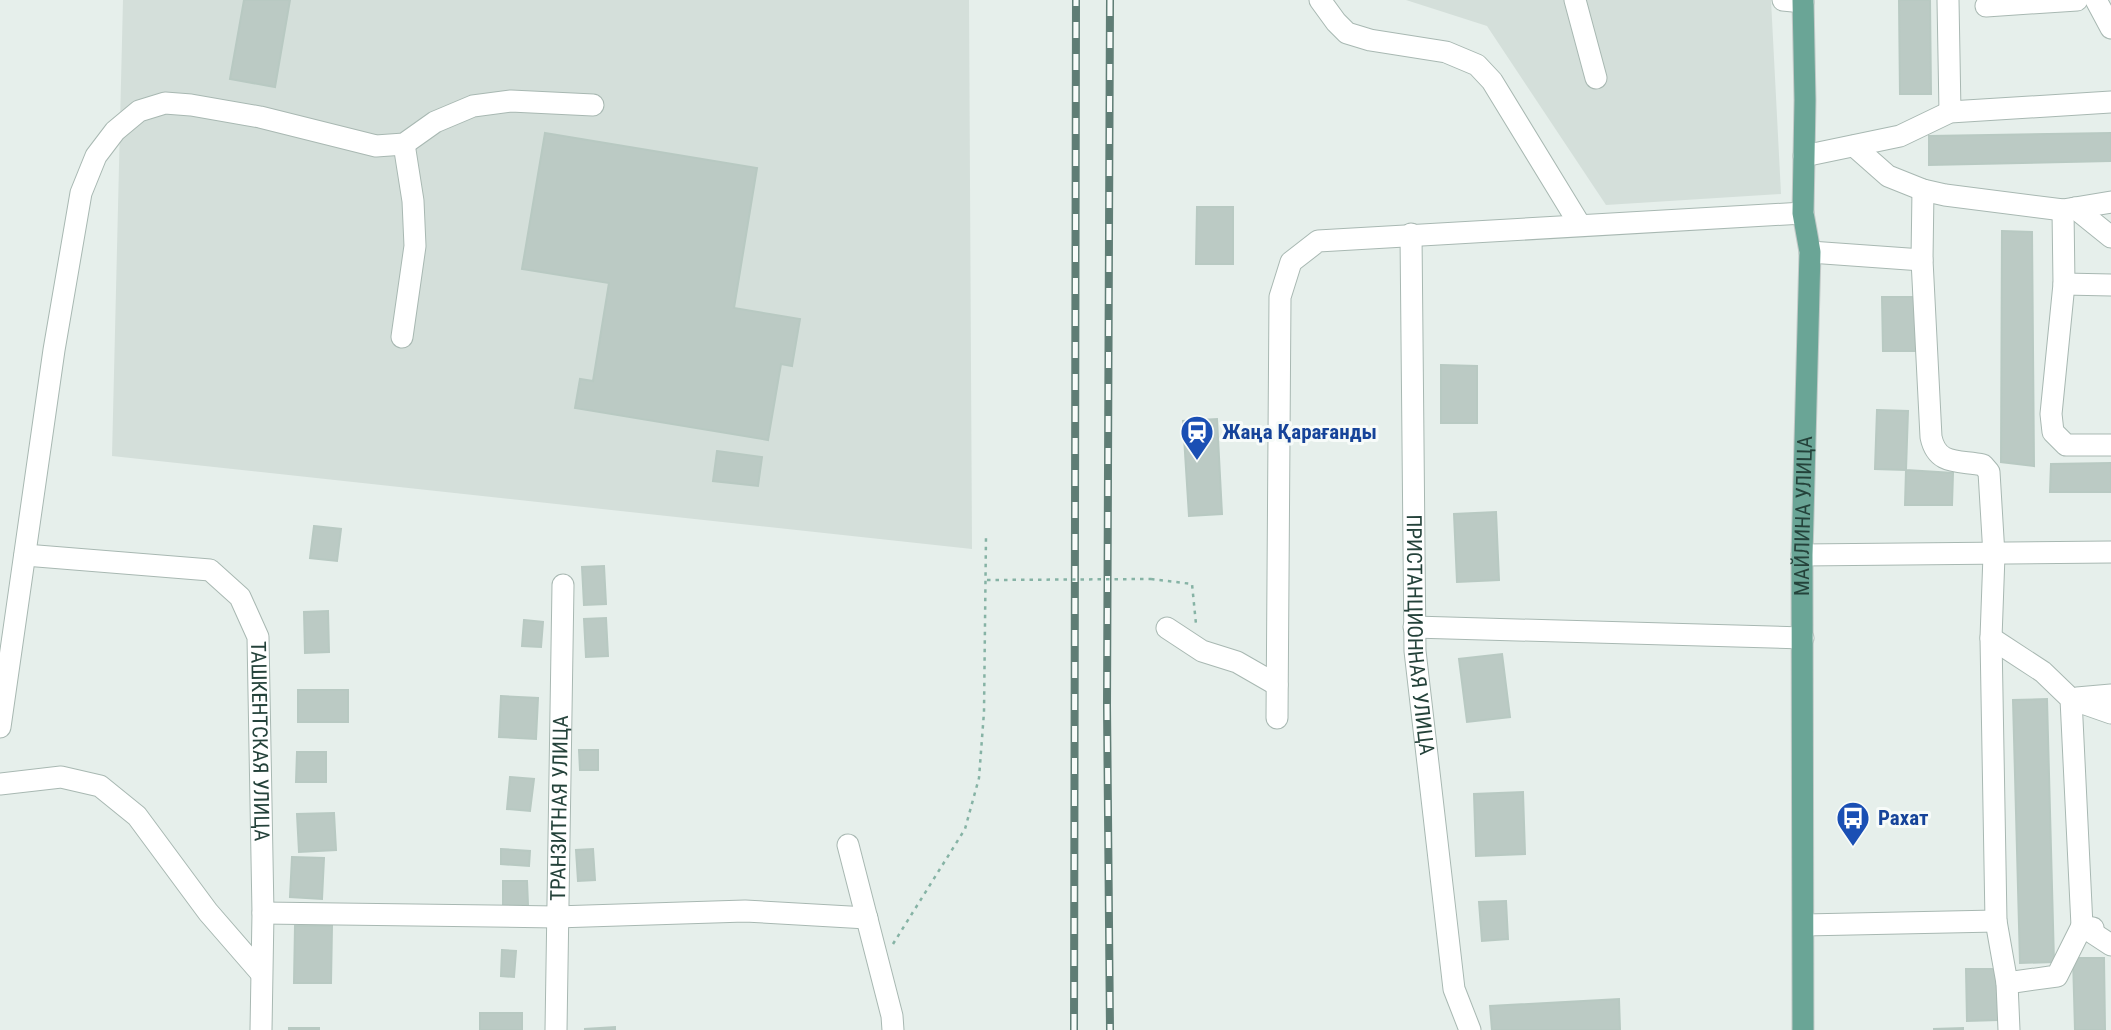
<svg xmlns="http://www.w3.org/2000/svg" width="2111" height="1030" font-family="'Roboto Condensed',sans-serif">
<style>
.built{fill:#d4dfda}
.building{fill:#bbcac4;stroke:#b8c9c2;stroke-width:2}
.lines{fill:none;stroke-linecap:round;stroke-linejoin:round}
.minor-casing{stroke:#a8b8b2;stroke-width:23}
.major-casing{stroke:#c2cac8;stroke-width:23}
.path{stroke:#86b3a5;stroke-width:2.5;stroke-dasharray:3.5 5;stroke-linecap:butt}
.minor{stroke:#fff;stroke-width:21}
.major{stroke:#6aa596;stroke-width:21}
.rail-casing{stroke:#5f7d75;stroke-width:8}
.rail{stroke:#f7fbf9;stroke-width:5;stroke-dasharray:16;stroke-linecap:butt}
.path-bridge{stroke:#86b3a5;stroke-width:2.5;stroke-dasharray:3.5 5;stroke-linecap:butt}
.labels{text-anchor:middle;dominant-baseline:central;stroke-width:6;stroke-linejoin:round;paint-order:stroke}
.transit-label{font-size:21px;font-weight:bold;fill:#164399;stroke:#f7fbf9;text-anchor:start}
.street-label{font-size:21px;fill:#24423a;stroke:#f7fbf9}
</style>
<rect width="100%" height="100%" fill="#e6efeb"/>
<path class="built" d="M123 0H969L972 549 112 456Z
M1406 0H1771L1781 194 1606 205 1487 26Z"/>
<path class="building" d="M244 0H290L275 87 230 79Z
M1899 0H1930L1931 94H1900Z
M545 133 757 168 734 308 800 319 792 366 781 364 768 440 575 408 580 379 593 381 609 283 522 269Z
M2111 133V161L1929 165V136Z
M1197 207H1233V264H1196Z
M2002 231 2032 232 2034 466 2001 462Z
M1882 297H1914L1916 351H1883Z
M1441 365 1477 366V423H1441Z
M1877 410 1908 411 1906 470 1875 469Z
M1217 419 1222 514 1189 516 1183 421Z
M717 451 762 457 758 486 713 481Z
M2111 463V492H2050L2051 464Z
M1906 470 1953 473 1952 505H1905Z
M1496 512 1499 580 1457 582 1454 514Z
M314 526 341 529 337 561 310 558Z
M604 566 606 604 584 605 582 567Z
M328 611 329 652 305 653 304 612Z
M606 618 608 656 586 657 584 619Z
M524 620 543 622 541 647 522 646Z
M1502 654 1510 717 1467 722 1459 659Z
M298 690H348V722H298Z
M501 696 538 698 536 739 499 737Z
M2047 699 2054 962 2020 963 2013 700Z
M579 750H598V770H580Z
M297 752H326V782H296Z
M510 777 534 779 530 811 507 809Z
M1523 792 1525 854 1476 856 1474 794Z
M334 813 336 850 299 852 297 814Z
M501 849 530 851 529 866 501 864Z
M593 849 595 880 578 881 576 850Z
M292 857 324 858 322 899 290 897Z
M503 881H527L528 905H503Z
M1506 901 1508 939 1482 941 1479 902Z
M295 926H332L331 983H294Z
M502 950 516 951 514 977 501 976Z
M2073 958H2104L2105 1030H2075Z
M1966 969H1996L1998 1020 1967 1021Z
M1619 999 1620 1030H1492L1490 1006Z
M480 1013H522V1030H480Z
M615 1027V1030H585V1029Z
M289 1028H319V1030H289Z
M1963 1028V1030H1934V1029Z"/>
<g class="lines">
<defs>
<g id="minor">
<path d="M1320 0 1336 22 1347 33 1370 40 1446 52 1477 65 1492 81 1580 225"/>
<path d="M1575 0 1596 78"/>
<path d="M1783 0 1803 2"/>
<path d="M1948 0 1950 112"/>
<path d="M2096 0 2111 28"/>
<path d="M1986 6 2077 0"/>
<path d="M1854 146 1888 176 1923 190 1945 195 2063 210 2111 202"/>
<path d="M1804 156 1900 136 1950 112 2111 102"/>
<path d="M2075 208 2111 237"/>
<path d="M2063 210 2064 284 2051 414 2053 432 2066 445H2111"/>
<path id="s1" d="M1411 234 1415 651 1454 989 1470 1030"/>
<path d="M1810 252 1922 260"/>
<path d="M2064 284 2111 285"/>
<path d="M402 337 415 246 413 201 404 144"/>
<path id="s2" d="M25 555 210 570 240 597 258 637 263 913 261 1030"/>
<path d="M1802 555 2111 552"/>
<path d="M1414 627 1803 638"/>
<path d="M1167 628 1202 651 1237 662 1277 685"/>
<path d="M1991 638 2043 672 2071 699 2082 926 2111 945"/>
<path d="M2077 698 2111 695"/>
<path d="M2071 699 2111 713"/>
<path d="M1277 718 1280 297 1291 262 1318 241 1803 213"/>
<path d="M0 727 54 350 81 193 96 156 115 131 139 111 165 103 191 105 260 117 376 146 404 144 435 122 473 106 511 101 593 105"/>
<path d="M0 784 61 777 100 786 137 816 208 912 261 973"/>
<path d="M848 845 892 1016 893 1030"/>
<path d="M263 913 556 917 745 911 867 918"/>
<path d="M1996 921 2007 983 2009 1030"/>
<path d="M1804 925 1996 921 1991 638 1994 555 1989 472 1983 465C1959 460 1937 466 1931 437L1922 260 1923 190"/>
<path d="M2007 983 2057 976 2082 926 2093 928"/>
<path id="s3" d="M556 1030 563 585"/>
</g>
<g id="major">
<path id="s4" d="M1803 1030 1802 555 1810 252 1803 213 1805 100 1803 0"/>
</g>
</defs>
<use href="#minor" class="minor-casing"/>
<use href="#major" class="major-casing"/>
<path class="path" d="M1151 579 1192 584 1196 624
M893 944 965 829 979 778 984 712 986 536"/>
<use href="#minor" class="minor"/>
<use href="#major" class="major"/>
<defs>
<path id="rail" d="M1110 0 1107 706 1110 1030
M1074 1030 1076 0"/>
</defs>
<use href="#rail" class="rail-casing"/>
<use href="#rail" class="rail"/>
<path class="path-bridge" d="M987 580 1151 579"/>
</g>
<defs>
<symbol id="station-pin" viewBox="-11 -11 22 30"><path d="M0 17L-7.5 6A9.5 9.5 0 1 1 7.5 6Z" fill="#1a4fb4" stroke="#f7fbf9"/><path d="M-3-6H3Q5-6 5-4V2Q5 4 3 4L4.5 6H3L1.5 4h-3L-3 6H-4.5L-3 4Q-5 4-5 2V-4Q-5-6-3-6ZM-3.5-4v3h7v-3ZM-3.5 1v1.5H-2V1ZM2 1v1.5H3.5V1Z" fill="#fff"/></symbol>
<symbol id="bus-pin" viewBox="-11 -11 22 30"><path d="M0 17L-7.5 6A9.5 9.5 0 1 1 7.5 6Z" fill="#1a4fb4" stroke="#f7fbf9"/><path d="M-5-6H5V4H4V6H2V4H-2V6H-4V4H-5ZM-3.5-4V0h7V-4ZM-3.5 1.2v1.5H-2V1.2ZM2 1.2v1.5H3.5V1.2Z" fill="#fff"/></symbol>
</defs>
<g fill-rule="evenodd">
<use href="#station-pin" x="1178" y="413" width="38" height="52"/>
<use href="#bus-pin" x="1834" y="799" width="38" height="52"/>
</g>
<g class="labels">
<g class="transit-label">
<text x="1222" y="432">Жаңа Қарағанды</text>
<text x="1878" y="818">Рахат</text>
</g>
<g class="street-label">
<text stroke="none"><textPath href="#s4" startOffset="514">МАЙЛИНА УЛИЦА</textPath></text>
<text stroke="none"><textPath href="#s1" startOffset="401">ПРИСТАНЦИОННАЯ УЛИЦА</textPath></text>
<text stroke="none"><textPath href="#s2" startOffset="374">ТАШКЕНТСКАЯ УЛИЦА</textPath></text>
<text stroke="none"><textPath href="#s3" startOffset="222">ТРАНЗИТНАЯ УЛИЦА</textPath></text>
</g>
</g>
</svg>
